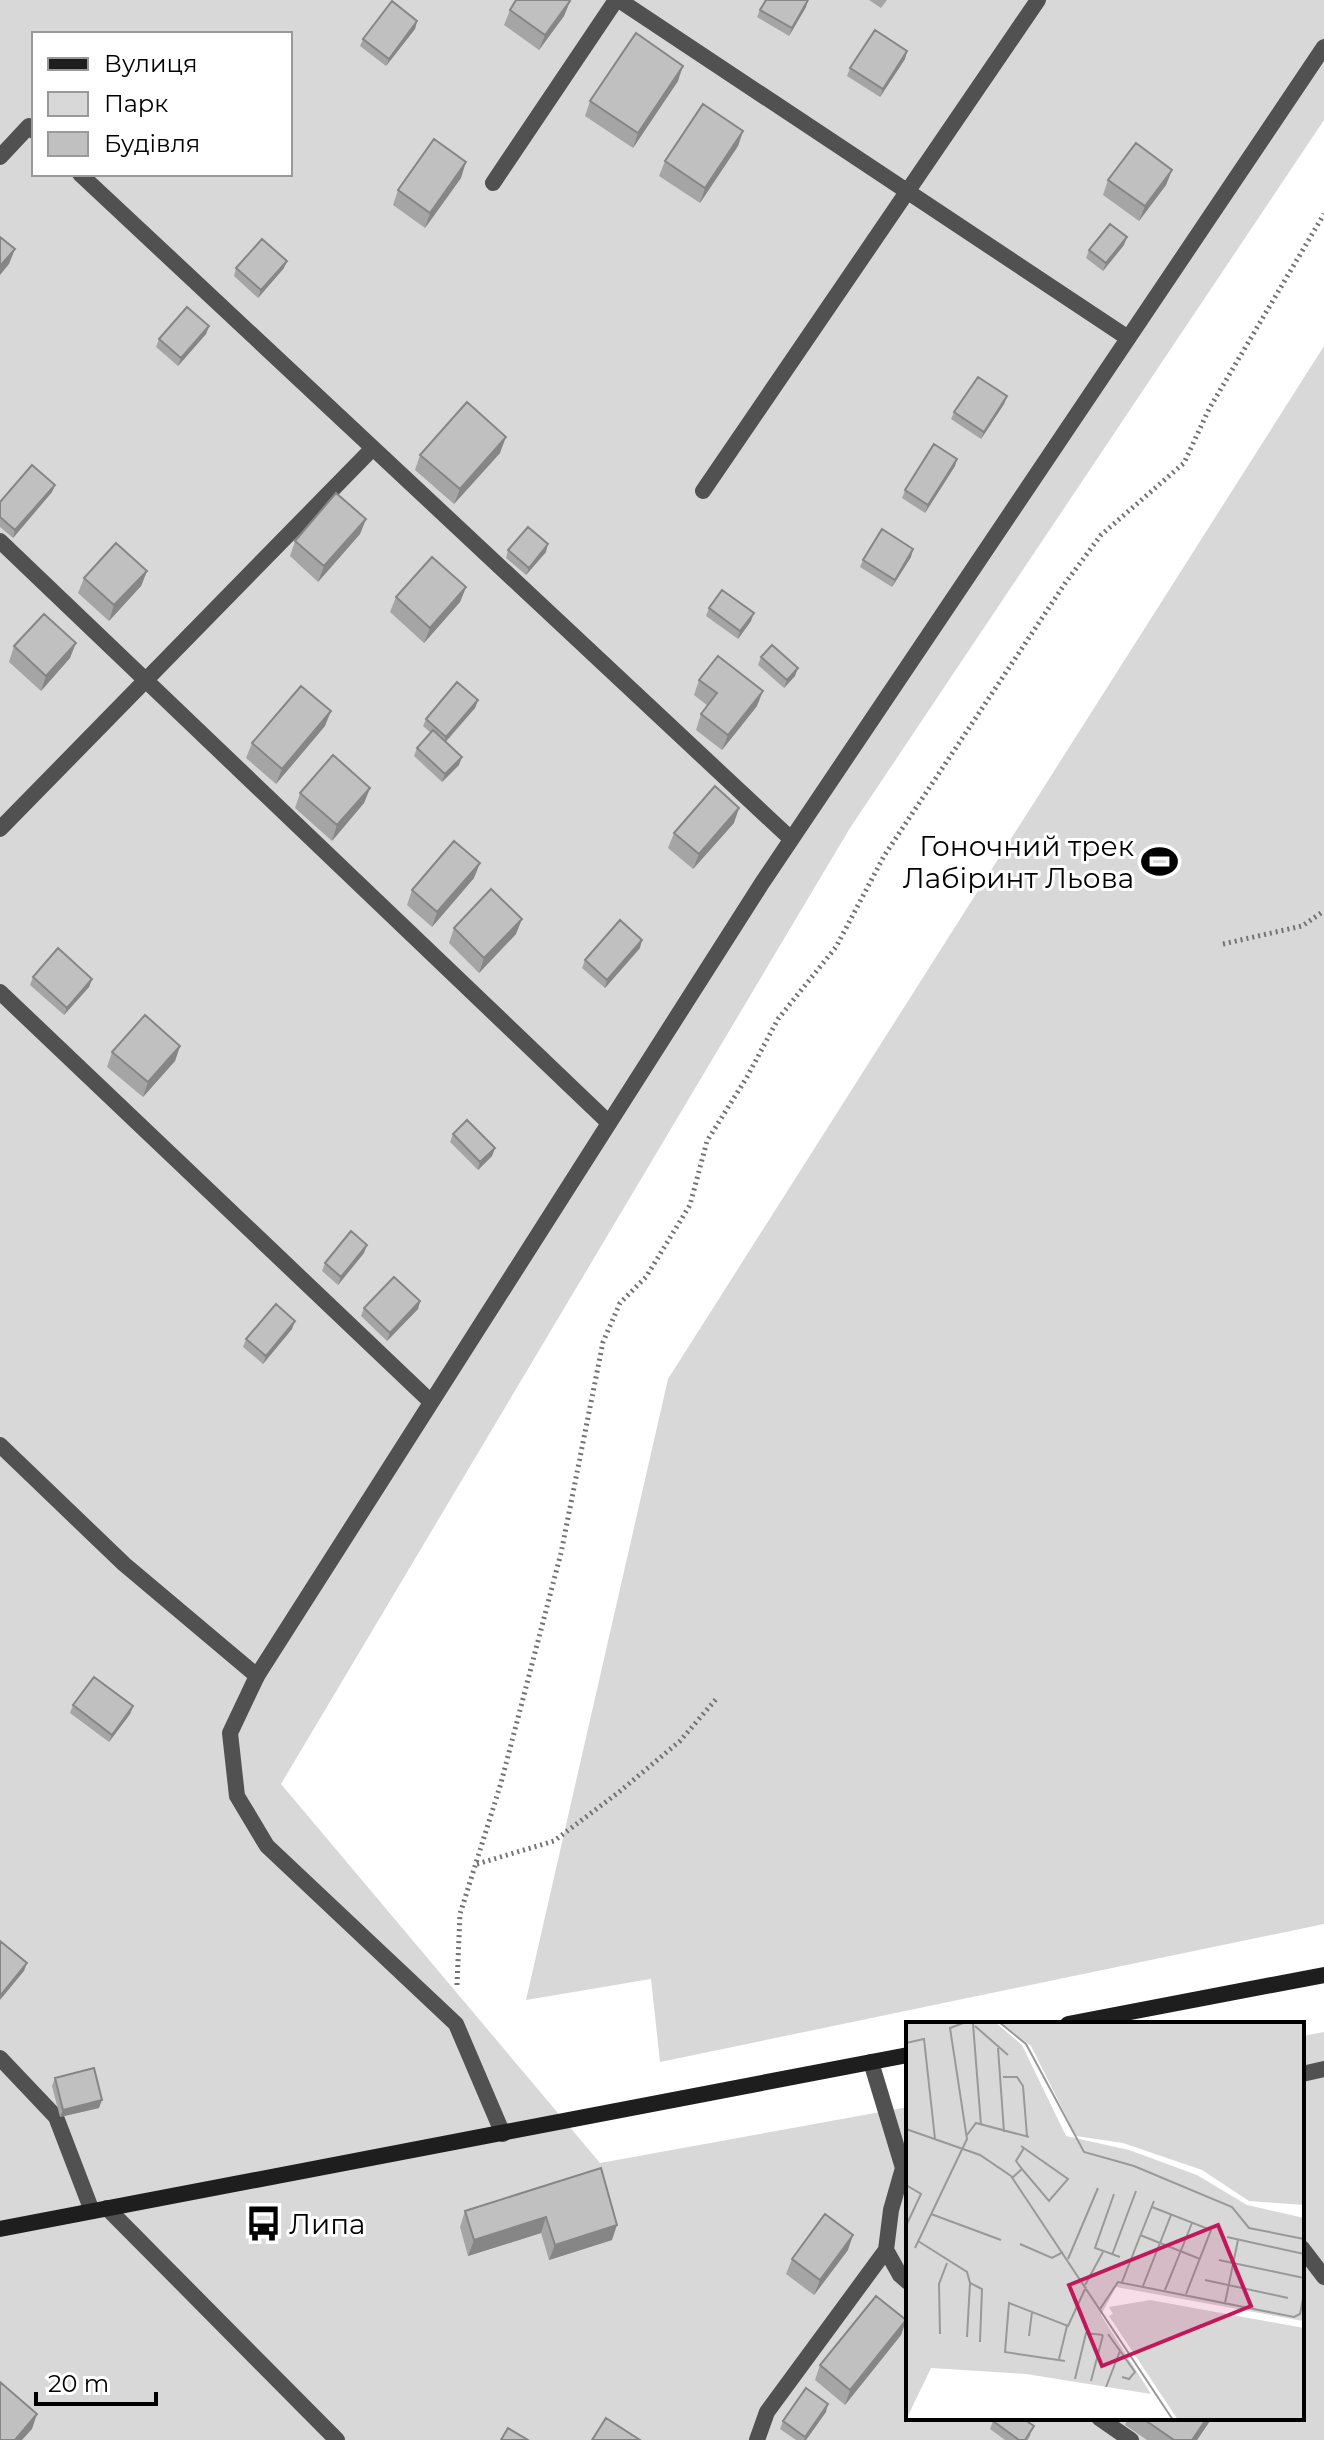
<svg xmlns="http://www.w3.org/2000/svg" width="1324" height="2440" font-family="Montserrat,sans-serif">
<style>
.green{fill:#d8d8d8;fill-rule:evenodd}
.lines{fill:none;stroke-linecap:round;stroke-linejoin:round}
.path{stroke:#737373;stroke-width:5;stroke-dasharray:2 4;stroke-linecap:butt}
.lane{stroke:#515151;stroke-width:16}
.street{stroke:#515151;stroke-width:16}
.secondary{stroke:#1e1e1e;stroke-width:16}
.wall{fill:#a5a5a5}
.shaded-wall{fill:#868686}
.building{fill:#c0c0c0;stroke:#868686;stroke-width:2}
.labels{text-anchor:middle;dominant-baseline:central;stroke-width:6;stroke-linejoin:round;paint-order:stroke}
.poi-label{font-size:28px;fill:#000;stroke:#fff;text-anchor:end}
.inset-road{fill:none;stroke:#999;stroke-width:2}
.view{fill:#c2185b;fill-opacity:0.15;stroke:#c2185b;stroke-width:4}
.inset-edge{fill:none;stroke:#000;stroke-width:4}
</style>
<rect width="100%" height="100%" fill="#fff"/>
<path class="green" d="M0 0H1324V120L850 828 281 1784 600 2163 908 2107V2418H1302V2036L1324 2032V2440H0ZM34 34H290V174H34Z
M1324 346V1924L660 2062 651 1979 526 2000 668 1379Z"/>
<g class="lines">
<path class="path" d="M1223 944 1302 926 1324 911
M477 1864 554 1841 619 1792 680 1741 717 1698
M457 1985 460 1914 501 1783 561 1553 603 1342 620 1303 646 1277 690 1205 707 1141 747 1077 778 1019 836 947 884 856 1066 582 1101 535 1184 463 1209 409 1324 214"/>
<path class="lane" d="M619 0 1128 338
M0 157 29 126 34 131
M80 174 791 839
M493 183 616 0
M703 491 1038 0
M0 541 609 1123
M0 829 373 448
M0 992 431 1402
M0 1445 124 1564 257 1676
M0 2058 56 2117 92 2211
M871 2062 903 2168 891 2210 886 2250 900 2275 908 2282
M1302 2074 1324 2069
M1302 2248 1324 2277
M1099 2418 1131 2440
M757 2440 767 2412 886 2250"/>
<path class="street" d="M503 2134 456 2024 267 1846 237 1796 230 1733 257 1676 762 883 1324 47
M107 2208 337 2440"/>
<path class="secondary" d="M1068 2024 1324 1975
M0 2229 908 2055"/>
</g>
<path class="wall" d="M869 0H887L881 8Z
M570 1 564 16 539 50 504 25 510 10Z
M806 7 789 36 757 17 760 10Z
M417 21 415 29 386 66 360 46 363 39Z
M907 51 905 59 880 97 847 76 850 68Z
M678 81 633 148 585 116 590 101Z
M743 131 738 146 700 203 659 176 665 161Z
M1172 170 1166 185 1139 221 1103 195 1108 180Z
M461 178 425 228 393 205 398 190Z
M1124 245 1103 271 1086 258 1089 250Z
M236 268H284L258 298 234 276Z
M209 326 206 334 178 366 156 347 159 339Z
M1007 396 1004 404 981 439 951 419 954 412Z
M500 453 454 504 415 470 420 455Z
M955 466 925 513 902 498 905 490Z
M55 485 52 492 13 538 0 527V502Z
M366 519 360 534 318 582 290 556 295 541Z
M508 550 546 552 526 575 506 558Z
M911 557 892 587 860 567 863 560Z
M147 571 141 586 109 621 78 593 84 578Z
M466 587 460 602 424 643 390 612 396 597Z
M709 608 751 621 738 639 706 616Z
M14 646 70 658 41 691 9 662Z
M761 657 795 676 784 688 758 665Z
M699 680 757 706 722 750 696 730 701 714 708 706 694 695Z
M478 700 475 708 446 742 459 765 442 782 414 756 417 748 431 733 423 726 426 719Z
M325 726 276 784 246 758 252 743Z
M370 788 364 803 332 841 295 808 300 793Z
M734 823 693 869 668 848 674 833Z
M474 878 432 927 407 905 412 890Z
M454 928 516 934 479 973 449 943Z
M640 948 605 988 582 968 585 960Z
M33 977 92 979 89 987 64 1015 30 985Z
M180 1046 175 1061 143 1097 107 1067 112 1052Z
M453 1134 495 1148 492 1156 478 1170 450 1142Z
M364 1253 338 1285 322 1271 325 1263Z
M420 1301 418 1309 387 1341 361 1316 364 1308Z
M292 1329 263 1364 243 1347 246 1339Z
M73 1705 133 1706 130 1714 109 1742 70 1713Z
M55 2078 99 2108 60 2117 52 2086Z
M601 2168 612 2240 549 2260 541 2233 468 2256 460 2227 465 2211Z
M848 2250 814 2295 786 2274 792 2259Z
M906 2320 901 2335 845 2405 815 2380 820 2365Z
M826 2412 806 2440H796L780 2429 783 2421Z
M1128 2418H1212L1197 2440H1147L1125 2425Z
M993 2421 1031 2434 1028 2440H1005L990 2429Z"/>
<path class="shaded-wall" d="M808 0 806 7 789 36 792 28Z
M570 1 564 16 539 50 545 35Z
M417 21 415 29 386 66 389 59Z
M907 51 905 59 880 97 883 89Z
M683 66 678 81 633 148 638 133Z
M743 131 738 146 700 203 705 188Z
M466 162 461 178 425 228 430 213Z
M1172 170 1166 185 1139 221 1145 206Z
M1127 237 1124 245 1103 271 1106 263Z
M15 249 9 264 0 275V266Z
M287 261 284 268 258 298 261 290Z
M209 326 206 334 178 366 181 358Z
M1007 396 1004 404 981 439 984 432Z
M506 437 500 453 454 504 460 489Z
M957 459 955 466 925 513 928 505Z
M55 485 52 492 13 538 15 530Z
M366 519 360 534 318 582 324 566Z
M548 544 546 552 526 575 529 568Z
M913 549 911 557 892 587 895 580Z
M147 571 141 586 109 621 114 605Z
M466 587 460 602 424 643 430 628Z
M754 613 751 621 738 639 740 631Z
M76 643 70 658 41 691 46 676Z
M798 668 795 676 784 688 787 680Z
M763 691 757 706 722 750 728 735Z
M478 700 475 708 443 744 446 737Z
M331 711 325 726 276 784 282 769Z
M462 757 459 765 442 782 445 774Z
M370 788 364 803 332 841 337 825Z
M739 808 734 823 693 869 699 854Z
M480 863 474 878 432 927 437 912Z
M522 919 516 934 479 973 484 958Z
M642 940 640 948 605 988 607 980Z
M92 979 89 987 64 1015 67 1008Z
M180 1046 175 1061 143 1097 148 1082Z
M495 1148 492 1156 478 1170 480 1162Z
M367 1245 364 1253 338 1285 341 1277Z
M420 1301 418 1309 387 1341 390 1333Z
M295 1321 292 1329 263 1364 266 1356Z
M133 1706 130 1714 109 1742 112 1735Z
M27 1963 24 1971 0 2000V1996Z
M102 2100 99 2108 60 2117 63 2110Z
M546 2217 541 2233 468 2256 474 2240Z
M617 2225 612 2240 549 2260 555 2245Z
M853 2235 848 2250 814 2295 820 2280Z
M906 2320 901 2335 845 2405 850 2390Z
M828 2404 826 2412 806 2440H804Z
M37 2414 32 2429 22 2440H15Z
M1207 2418H1212L1197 2440H1192Z"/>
<path class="building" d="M516 0H568L570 1 545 35 510 10Z
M766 0H808L792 28 760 10Z
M392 1 417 21 389 59 363 39Z
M875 30 907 51 883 89 850 68Z
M636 33 683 66 638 133 590 101Z
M703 104 743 131 705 188 665 161Z
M434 139 466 162 430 213 398 190Z
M1136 143 1172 170 1145 206 1108 180Z
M1110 224 1127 237 1106 263 1089 250Z
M0 237 15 249 0 266Z
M262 239 287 261 261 290 236 268Z
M187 307 209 326 181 358 159 339Z
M978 377 1007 396 984 432 954 412Z
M467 402 506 437 460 489 420 455Z
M934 444 957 459 928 505 905 490Z
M32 465 55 485 15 530 0 517V502Z
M336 493 366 519 324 566 295 541Z
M528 527 548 544 529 568 508 550Z
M882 529 913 549 895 580 863 560Z
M116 543 147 571 114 605 84 578Z
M432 557 466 587 430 628 396 597Z
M722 590 754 613 740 631 709 608Z
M44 614 76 643 46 676 14 646Z
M772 645 798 668 787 680 761 657Z
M718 656 763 691 728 735 701 714 717 693 699 680Z
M457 682 478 700 446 737 426 719Z
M301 686 331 711 282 769 252 743Z
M433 730 462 757 445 774 417 748Z
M333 755 370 788 337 825 300 793Z
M715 786 739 808 699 854 674 833Z
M454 841 480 863 437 912 412 890Z
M491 889 522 919 484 958 454 928Z
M620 920 642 940 607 980 585 960Z
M58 948 92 979 67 1008 33 977Z
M145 1015 180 1046 148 1082 112 1052Z
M467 1120 495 1148 480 1162 453 1134Z
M351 1231 367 1245 341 1277 325 1263Z
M394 1277 420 1301 390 1333 364 1308Z
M276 1304 295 1321 266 1356 246 1339Z
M94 1677 133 1706 112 1735 73 1705Z
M0 1941 27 1963 0 1996Z
M94 2068 102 2100 63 2110 55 2078Z
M601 2168 617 2225 555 2245 546 2217 474 2240 465 2211Z
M825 2214 853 2235 820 2280 792 2259Z
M876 2296 906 2320 850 2390 820 2365Z
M0 2382 37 2414 15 2440H0Z
M806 2388 828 2404 805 2437 783 2421Z
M606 2418 640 2440H592Z
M995 2418H1022L1034 2426 1025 2440H1019L993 2421Z
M1142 2418H1207L1192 2440H1174Z
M508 2428 528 2440H501Z"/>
<defs>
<symbol id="stadium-bare" viewBox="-9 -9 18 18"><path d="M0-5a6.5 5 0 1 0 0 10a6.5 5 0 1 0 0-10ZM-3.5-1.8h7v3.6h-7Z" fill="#000" stroke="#fff" stroke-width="2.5" paint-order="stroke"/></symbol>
<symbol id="bus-bare" viewBox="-9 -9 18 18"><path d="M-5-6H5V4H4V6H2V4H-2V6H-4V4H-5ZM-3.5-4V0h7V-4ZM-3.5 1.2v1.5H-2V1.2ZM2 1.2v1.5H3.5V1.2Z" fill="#000" stroke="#fff" stroke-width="2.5" paint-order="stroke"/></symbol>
</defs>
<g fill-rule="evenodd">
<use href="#stadium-bare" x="1134" y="836" width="51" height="51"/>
<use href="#bus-bare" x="238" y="2198" width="51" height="51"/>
</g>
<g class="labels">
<g class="poi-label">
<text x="1134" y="846">Гоночний трек<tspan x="1134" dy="32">Лабіринт Льова</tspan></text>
<text x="289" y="2224" text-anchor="start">Липа</text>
</g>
</g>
<g transform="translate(906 2022)">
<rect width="398" height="398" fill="#fff"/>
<path d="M0 0H89L116 23 160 114 223 128 291 153 341 183 398 196 397 299 210 265 195 293 245 372 120 352 25 346 0 398ZM94 0H398V183L343 179 296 148 217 121 170 114 125 24ZM244 278 398 306V398H272L203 294 207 292 203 285Z" fill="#d8d8d8"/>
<path class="inset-road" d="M93 0 120 22 178 130 228 144 326 185 343 206 398 217M67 2 75 103M69 4 102 33M0 21 18 17 29 117M92 26 98 110M97 55H111L117 64 121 114M0 107 74 133 105 154 267 398M61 113 70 101 123 115M116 147 110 139 118 126M106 156 116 147 143 179 162 157 115 124M0 163 15 172 0 204M208 172 189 226 214 235M246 185 305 208 280 272M25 192 95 218M234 213 294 237M321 215 398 232M12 219 61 250 64 261 76 267 74 320M114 222 146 236 157 230M9 226 61 117 44 6 60 0M206 233 230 169M162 237 192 166M313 238 398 256M299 258 382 276M216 260 248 179M179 263 197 230M237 264 265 193M259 268 286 201M319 281 332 218M194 287 212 260 388 295 394 292 398 272M34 312 33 262 41 241M202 312 229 350 223 357 216 355M123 314 126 290M61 315 64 261M153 337 161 304M159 339 99 330 103 281 162 304 180 265M169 357 180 311 197 313M185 359 197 313M200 365 214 329"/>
<path class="view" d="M312 203 345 284 196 344 163 263Z"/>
<rect width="398" height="398" class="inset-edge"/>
</g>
<rect x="32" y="32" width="260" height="144" fill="#ffffff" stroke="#999999" stroke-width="2"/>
<rect x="48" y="58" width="40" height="12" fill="#1e1e1e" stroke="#999999" stroke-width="2"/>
<text x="104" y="72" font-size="24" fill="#000000">Вулиця</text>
<rect x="48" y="92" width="40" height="24" fill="#d8d8d8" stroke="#999999" stroke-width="2"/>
<text x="104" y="112" font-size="24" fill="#000000">Парк</text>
<rect x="48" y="132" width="40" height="24" fill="#c0c0c0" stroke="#999999" stroke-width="2"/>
<text x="104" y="152" font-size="24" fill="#000000">Будівля</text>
<path d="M36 2392v12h120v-12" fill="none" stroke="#000000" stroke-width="4"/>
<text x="48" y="2392" font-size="24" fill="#000000" stroke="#ffffff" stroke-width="6" paint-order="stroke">20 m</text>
</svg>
